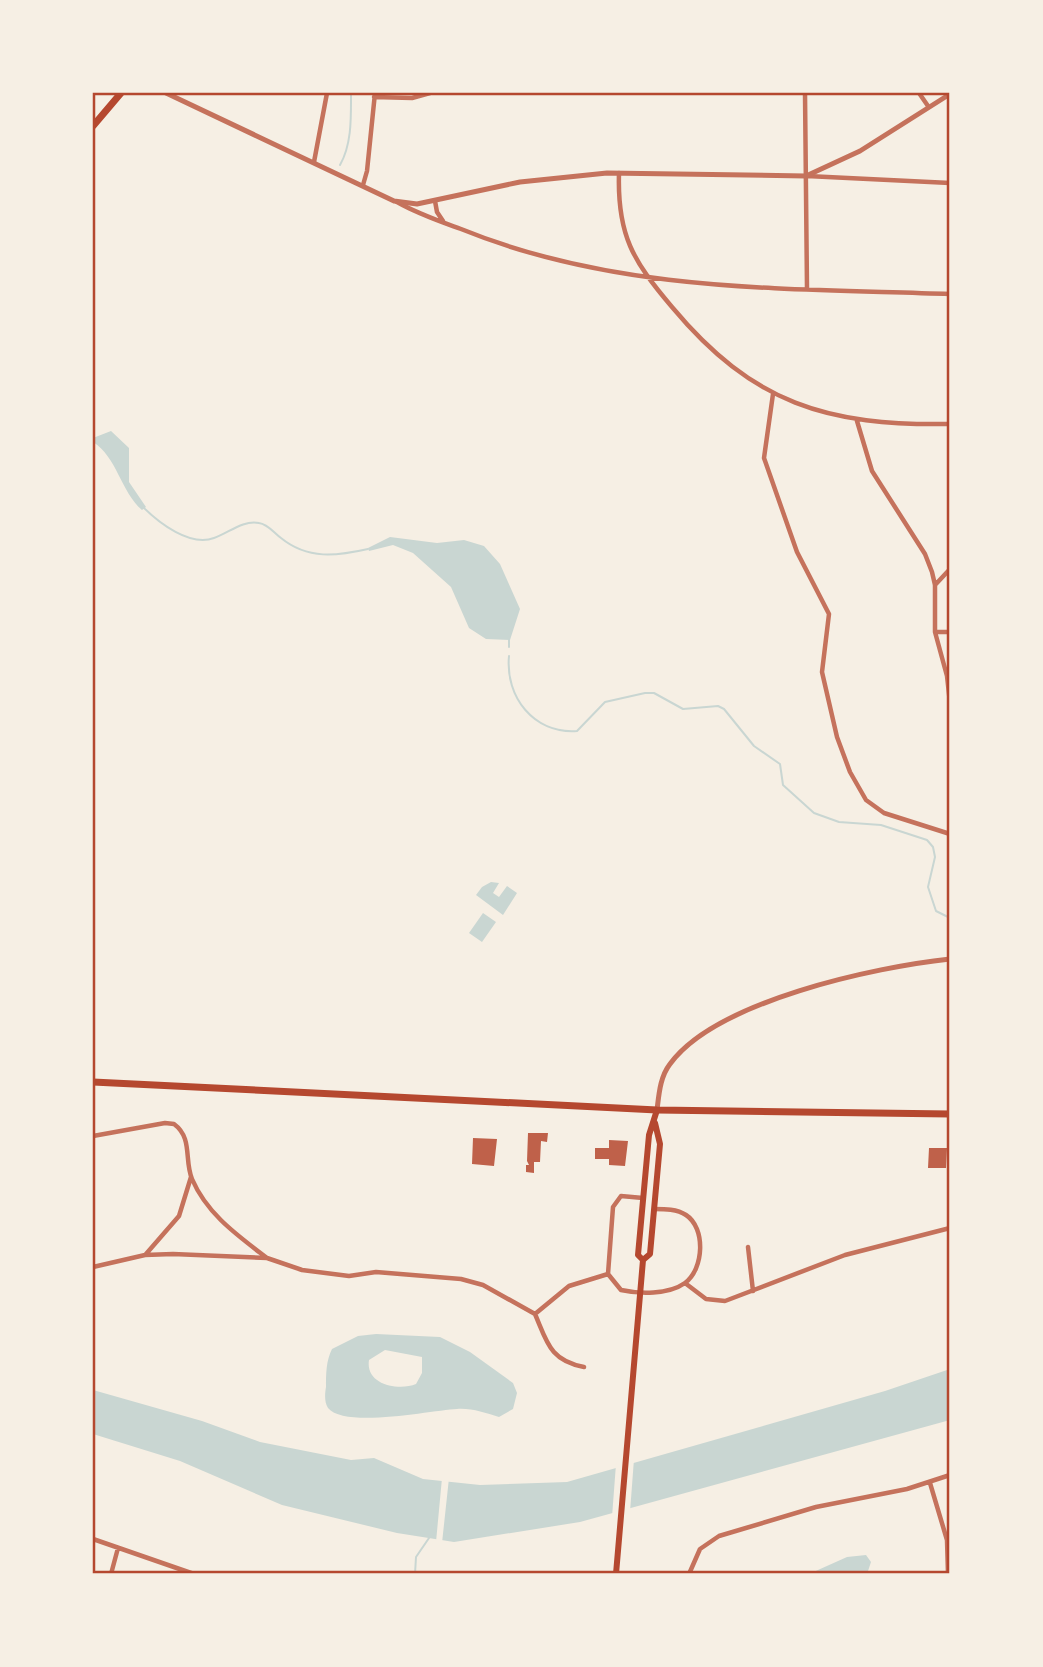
<svg xmlns="http://www.w3.org/2000/svg" width="1043" height="1667" font-family="'Fira Sans Condensed',sans-serif">
<style>
.water{fill:#c9d6d2;fill-rule:evenodd}
.pier{fill:#f6efe4}
.lines{fill:none;stroke-linecap:round;stroke-linejoin:round}
.stream{stroke:#c9d6d2;stroke-width:2}
.building{fill:#bf614a}
.minor{stroke:#c5725c;stroke-width:4.5}
.tertiary{stroke:#c5725c;stroke-width:5}
.secondary{stroke:#b5482f;stroke-width:6}
.primary{stroke:#b5482f;stroke-width:7}
.neatline{fill:none;stroke:#b5482f;stroke-width:2.5}
</style>
<rect width="100%" height="100%" fill="#f6efe4"/>
<path class="water" d="M111 431 129 448V482L146 507 142 510C121 492 117 457 93 442V438Z
M390 537 437 543 464 540 484 546 500 564 520 609 510 640 486 639 469 628 451 587 413 553 393 545 369 551 368 548Z
M491 882 499 883 493 893 499 897 507 886 517 893 503 915 476 895 482 887Z
M483 913 496 922 482 942 469 933Z
M376 1334 440 1337 470 1352 513 1383 517 1393 513 1409 499 1417C485 1413 472 1408 457 1409 433 1410 345 1429 328 1408 324 1402 325 1393 326 1387 326 1374 326 1361 332 1349L358 1336ZM385 1350 422 1357V1373L416 1384C399 1391 365 1385 369 1360Z
M950 1369V1420L580 1522 454 1542 397 1533 282 1505 180 1461 93 1434V1390L202 1421 260 1442 351 1460 374 1458 423 1479 480 1485 567 1482 885 1391Z
M866 1555 871 1562 867 1574H809L847 1557Z"/>
<path class="pier" d="M634 1459 630 1512 612 1517 616 1464Z
M442 1478H449L442 1543 436 1542Z"/>
<g class="lines">
<path class="stream" d="M340 165C352 144 351 117 351 93
M143 507C159 523 190 547 214 538 229 533 242 520 259 523 268 524 274 533 281 538 308 560 337 556 368 549
M509 647V639
M509 656C505 697 534 734 577 731L605 702 645 693H654L683 709 718 706 724 709 754 746 780 764 783 785 814 813 839 822 881 825 927 840 933 847 935 857 928 887 936 911 950 918
M415 1574 416 1557 429 1538"/>
</g>
<path class="building" d="M528 1133H548L547 1142 541 1141 540 1162H534V1173L526 1172V1165H529L527 1161Z
M473 1138 497 1139 494 1166 472 1164Z
M609 1140 628 1141 625 1166 609 1165V1159H595V1148H609Z
M929 1148H947L946 1168H928Z"/>
<g class="lines">
<path class="minor" d="M805 93 807 289
M919 93 928 106
M374 97 412 98 430 93
M314 162 327 93
M619 173C617 235 633 261 672 307 753 404 827 426 950 424
M807 176 950 183
M363 185 367 171 375 93
M435 201 437 212 443 221
M397 202C418 214 439 221 461 229 618 293 784 288 950 294
M773 394 764 458 797 552 829 614 822 672 837 737 850 772 866 800 884 813 950 834
M857 421 872 471 925 554 932 572 935 585V632L947 676 950 703
M935 585 950 569
M935 632H950
M93 1136 165 1123 174 1124C193 1138 184 1160 192 1179 207 1214 237 1235 267 1258
M643 1198 621 1196 613 1207 608 1274 621 1290C639 1294 668 1295 685 1283 704 1269 706 1228 686 1215 677 1209 665 1209 654 1209
M748 1247 753 1291
M146 1254 179 1216 191 1177
M93 1267 145 1255 173 1254 267 1258 302 1270 349 1276 376 1272 461 1279 483 1285 535 1314 569 1286 608 1274
M685 1283 706 1299 725 1301 845 1255 950 1228
M535 1314C547 1342 550 1361 584 1367
M930 1483 947 1540 948 1574
M93 1539 194 1574
M111 1574 118 1548
M689 1574 700 1549 719 1536 816 1507 907 1489 950 1475"/>
<path class="tertiary" d="M166 93 394 201 417 204 520 182 607 173 806 176 860 151 950 94
M657 1110C659 1094 660 1077 670 1064 716 1001 875 967 950 959"/>
<path class="secondary" d="M643 1260 650 1254 660 1144 655 1123
M616 1574 643 1260 638 1255 649 1135 657 1110"/>
<path class="primary" d="M93 126 121 93
M93 1082 657 1110 950 1114"/>
</g>
<rect width="1043" height="1667" fill="none" stroke="#f6efe4" stroke-width="189"/>
<rect x="94" y="94" width="854" height="1478" class="neatline"/>
</svg>
